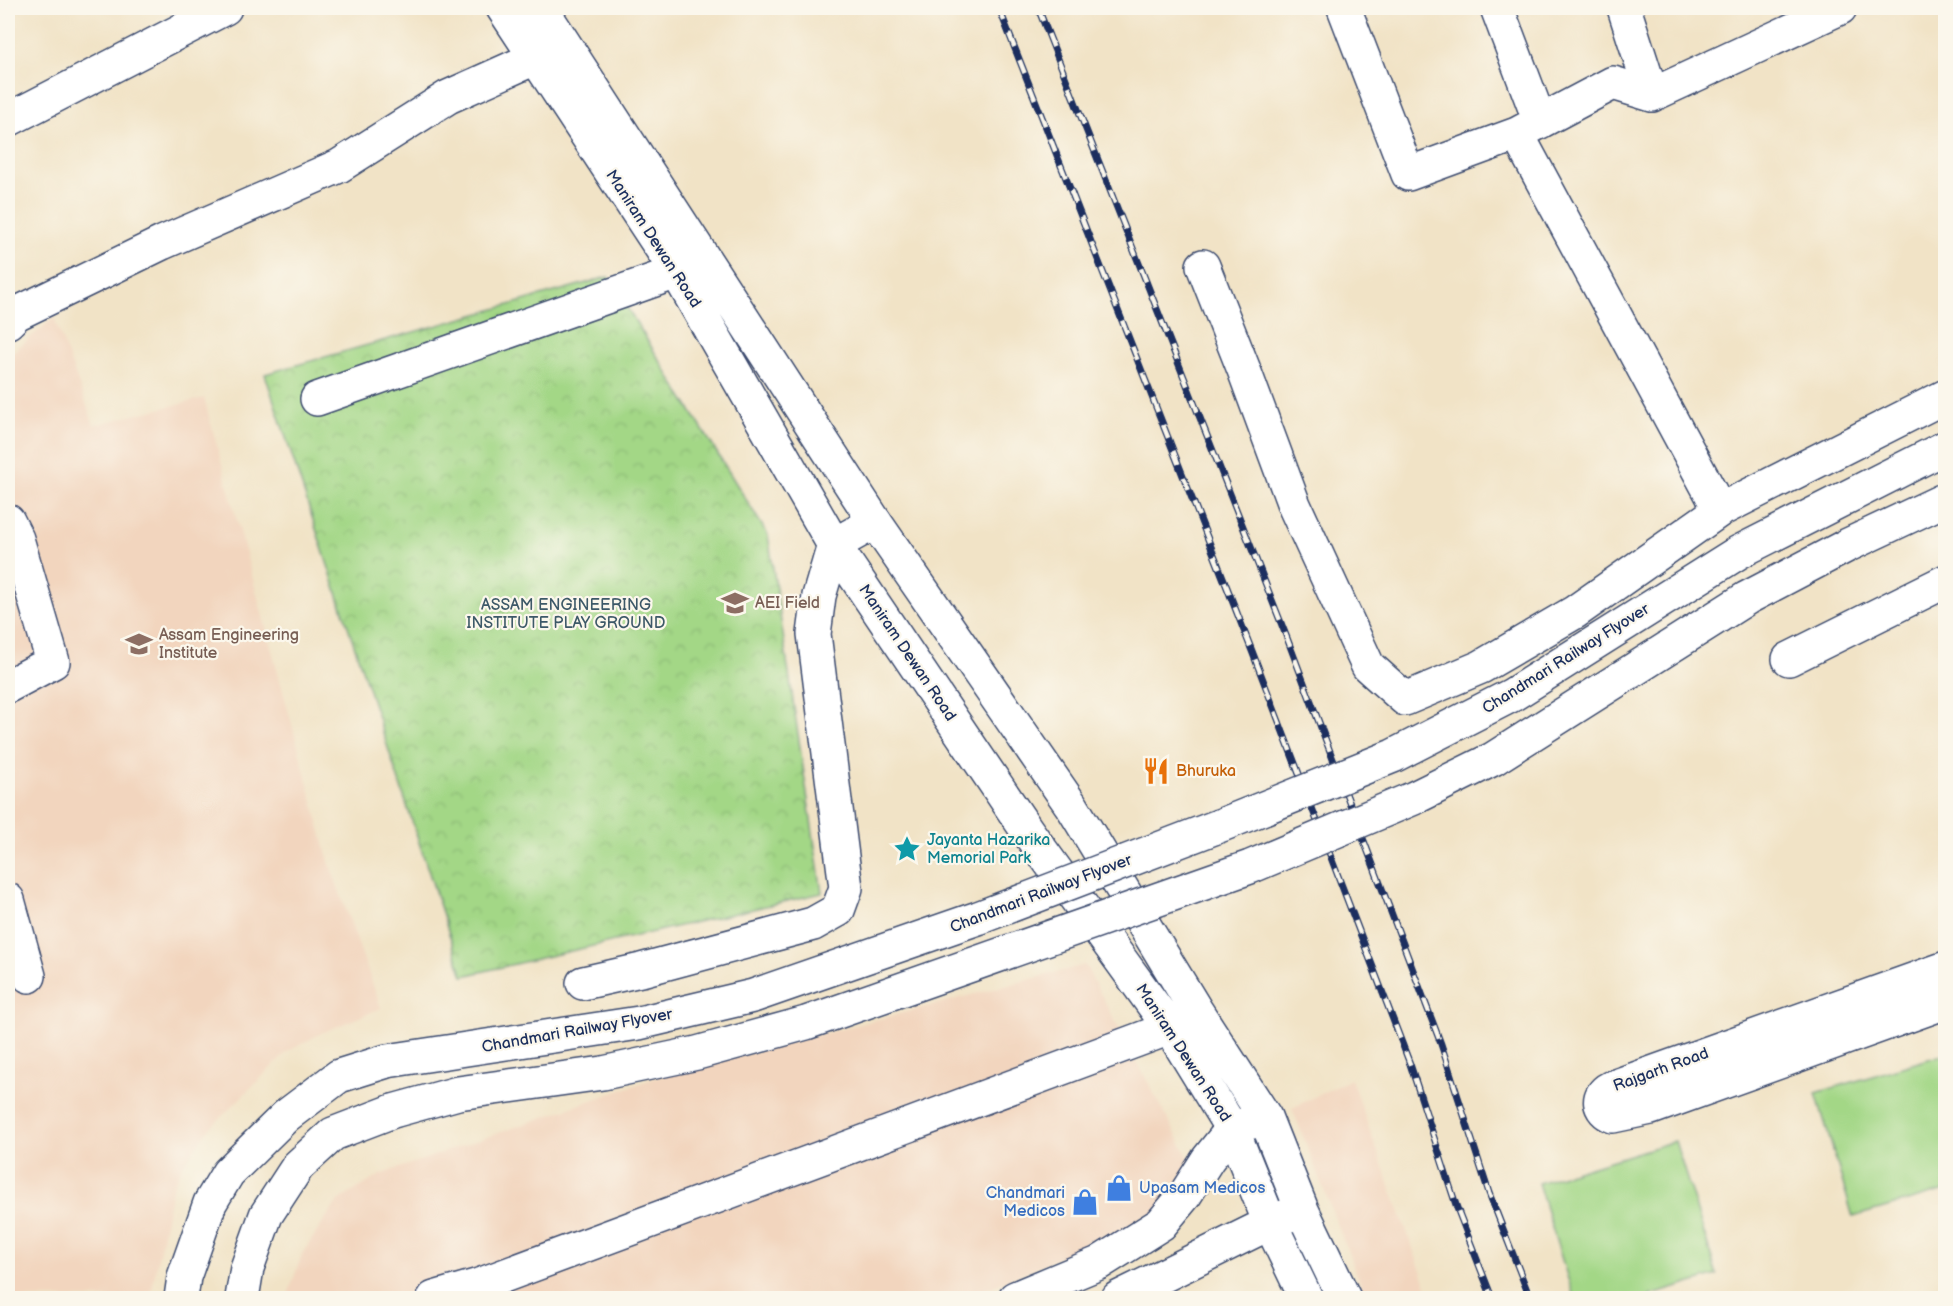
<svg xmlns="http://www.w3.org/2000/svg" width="1953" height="1306" font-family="'Balsamiq Sans',sans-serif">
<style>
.built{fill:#f2d5be}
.grass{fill:#a3d786;stroke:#5f8372;stroke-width:1.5}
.park{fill:url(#park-crowns);stroke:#5f8372;stroke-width:1.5}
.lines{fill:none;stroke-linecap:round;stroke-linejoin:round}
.minor-casing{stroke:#3b4a6e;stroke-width:36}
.major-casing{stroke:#3b4a6e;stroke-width:36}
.minor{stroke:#fff;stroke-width:33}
.major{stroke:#fff;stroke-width:33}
.rail-casing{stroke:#1b2f5e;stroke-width:7}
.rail{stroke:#fbf7ec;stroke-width:4.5;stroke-dasharray:14;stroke-linecap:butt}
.major-bridge-casing{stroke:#3b4a6e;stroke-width:36;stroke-linecap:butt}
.major-bridge{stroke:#fff;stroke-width:33}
.labels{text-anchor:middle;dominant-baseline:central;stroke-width:4.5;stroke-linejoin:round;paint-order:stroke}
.street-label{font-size:16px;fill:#1b2f5e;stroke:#fbf7ec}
.education-label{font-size:16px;fill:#785e54;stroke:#fbf7ec;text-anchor:start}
.park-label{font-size:16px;fill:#3d5968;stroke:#fbf7ec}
.food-label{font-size:16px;fill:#c56008;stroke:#fbf7ec;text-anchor:start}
.culture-label{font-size:16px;fill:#0d838f;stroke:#fbf7ec;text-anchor:start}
.shop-label{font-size:16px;fill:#366cbe;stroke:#fbf7ec;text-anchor:start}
</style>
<defs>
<pattern id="park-crowns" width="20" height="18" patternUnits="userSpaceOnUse" patternTransform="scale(1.5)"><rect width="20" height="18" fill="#a3d786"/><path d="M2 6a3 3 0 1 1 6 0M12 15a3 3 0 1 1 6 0" fill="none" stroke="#8cb976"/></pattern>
</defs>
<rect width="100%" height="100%" fill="#fbf7ec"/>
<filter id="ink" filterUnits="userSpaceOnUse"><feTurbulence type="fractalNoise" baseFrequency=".0167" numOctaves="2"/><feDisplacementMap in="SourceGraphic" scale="12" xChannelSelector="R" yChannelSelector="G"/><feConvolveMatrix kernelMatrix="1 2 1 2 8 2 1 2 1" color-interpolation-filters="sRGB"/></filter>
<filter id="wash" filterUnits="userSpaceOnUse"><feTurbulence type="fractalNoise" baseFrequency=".008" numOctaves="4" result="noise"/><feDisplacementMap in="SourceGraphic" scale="24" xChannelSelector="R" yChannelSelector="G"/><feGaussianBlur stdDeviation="1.35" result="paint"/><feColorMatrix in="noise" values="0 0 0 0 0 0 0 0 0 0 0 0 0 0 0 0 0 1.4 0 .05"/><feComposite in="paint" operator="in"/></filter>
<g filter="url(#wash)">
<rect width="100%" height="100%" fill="#f1e3c6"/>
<path class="built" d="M54 318 94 425 204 398 329 862 381 1008 319 1034 287 1052 207 1131 184 1164 173 1184 150 1298H8V356Z
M1085 965 1194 1168 1160 1213 966 1298H287L302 1254 338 1201 382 1174 655 1078Z
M1351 1079 1431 1298H1366L1292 1108Z"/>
<path class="grass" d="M1945 1054V1190L1853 1217 1816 1093Z
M1675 1141 1717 1275 1643 1298H1574L1538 1183Z"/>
<path class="park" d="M608 277 768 535 822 893 463 976 265 374Z"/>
</g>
<g filter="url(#ink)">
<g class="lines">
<defs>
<path id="minor" d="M1344 8 1408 174 1517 134
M1497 8 1540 122
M1624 8 1652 95
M8 120 225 8
M1203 266 1244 370 1294 505 1368 666 1405 699 1481 667 1575 612 1720 510 1946 396
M8 322 16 314 162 243 339 166 448 97 535 58 560 44
M317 399 677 272
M1720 510 1517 134 1613 83 1652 95 1840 8
M8 521 17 539 53 662 8 686
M1789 659 1946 581
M8 900 29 976
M1946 968 1610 1088C1596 1095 1598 1111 1613 1116L1651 1108 1946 1002
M583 983 641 970 813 924 838 910 846 888 814 634 819 596 834 545 875 522
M434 1298 479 1285 1170 1028"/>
<path id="major" d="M503 8 677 272 834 545 1028 832 1170 1028 1232 1129 1270 1223 1306 1298
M541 8 875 522 1073 808 1197 1012 1265 1117 1302 1210 1344 1298
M181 1298 184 1277 210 1203 228 1173 286 1116 339 1076 387 1061
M242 1298 247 1268 266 1215 298 1166 333 1134 393 1111
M1015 1298 1099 1263 1161 1224 1185 1195 1208 1159 1232 1129 1249 1123
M1118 1298 1270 1223 1289 1215"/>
</defs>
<use href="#minor" class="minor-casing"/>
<use href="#major" class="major-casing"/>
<use href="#minor" class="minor"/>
<use href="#major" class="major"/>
<defs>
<path id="rail" d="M999 8 1252 651 1410 1064 1457 1208 1492 1298
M1038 8 1287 638 1441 1044 1489 1193 1530 1298"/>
</defs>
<use href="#rail" class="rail-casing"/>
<use href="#rail" class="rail"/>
<defs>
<path id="major-bridge" d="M387 1061 639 1023 753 996 978 918 1224 824 1393 756 1512 695 1739 552 1946 447
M393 1111 458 1093 603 1073 697 1053 806 1023 1250 867 1414 798 1493 759 1747 598 1848 545 1946 499"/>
</defs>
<use href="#major-bridge" class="major-bridge-casing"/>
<use href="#major-bridge" class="major-bridge"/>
</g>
</g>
<defs>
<symbol id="university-bare" viewBox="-9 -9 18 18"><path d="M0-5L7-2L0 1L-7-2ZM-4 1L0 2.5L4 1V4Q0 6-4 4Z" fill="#8d6e63" stroke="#fbf7ec" stroke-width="2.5" paint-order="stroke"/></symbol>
<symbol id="restaurant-bare" viewBox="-9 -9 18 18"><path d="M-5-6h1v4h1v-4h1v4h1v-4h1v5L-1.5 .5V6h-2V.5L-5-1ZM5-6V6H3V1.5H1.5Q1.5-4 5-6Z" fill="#e8710a" stroke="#fbf7ec" stroke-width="2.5" paint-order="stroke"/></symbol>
<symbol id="sight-bare" viewBox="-9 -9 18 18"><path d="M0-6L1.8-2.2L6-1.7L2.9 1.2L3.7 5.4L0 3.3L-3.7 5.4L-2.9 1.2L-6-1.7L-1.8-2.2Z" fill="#0f9aa8" stroke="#fbf7ec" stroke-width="2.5" paint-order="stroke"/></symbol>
<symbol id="shop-bare" viewBox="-9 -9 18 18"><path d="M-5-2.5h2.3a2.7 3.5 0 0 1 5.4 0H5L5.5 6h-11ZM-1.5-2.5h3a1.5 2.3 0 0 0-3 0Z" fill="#3f7fe0" stroke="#fbf7ec" stroke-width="2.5" paint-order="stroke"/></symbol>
</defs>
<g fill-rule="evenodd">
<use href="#university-bare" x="716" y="584" width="38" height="38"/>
<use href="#university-bare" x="120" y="625" width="38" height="38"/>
<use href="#restaurant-bare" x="1137" y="752" width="38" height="38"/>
<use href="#sight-bare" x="888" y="830" width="38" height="38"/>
<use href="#shop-bare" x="1100" y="1169" width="38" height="38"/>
<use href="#shop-bare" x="1066" y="1183" width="38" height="38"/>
</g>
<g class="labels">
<g class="street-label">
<text transform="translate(653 239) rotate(57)">Maniram Dewan Road</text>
<text transform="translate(907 653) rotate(56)">Maniram Dewan Road</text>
<text transform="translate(1566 659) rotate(-32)">Chandmari Railway Flyover</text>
<text transform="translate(1041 894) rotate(-21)">Chandmari Railway Flyover</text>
<text transform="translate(577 1031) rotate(-10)">Chandmari Railway Flyover</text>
<text transform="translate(1183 1053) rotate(57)">Maniram Dewan Road</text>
<text transform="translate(1661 1070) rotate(-20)">Rajgarh Road</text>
</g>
<g class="education-label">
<text x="755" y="603">AEI Field</text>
<text x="159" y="635">Assam Engineering<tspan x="159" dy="18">Institute</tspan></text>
</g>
<g class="park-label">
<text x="566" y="605">ASSAM ENGINEERING<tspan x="566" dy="18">INSTITUTE PLAY GROUND</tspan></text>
</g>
<g class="food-label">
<text x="1176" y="771">Bhuruka</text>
</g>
<g class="culture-label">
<text x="927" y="840">Jayanta Hazarika<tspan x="927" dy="18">Memorial Park</tspan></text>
</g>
<g class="shop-label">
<text x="1139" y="1188">Upasam Medicos</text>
<text x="1065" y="1193" text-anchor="end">Chandmari<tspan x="1065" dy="18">Medicos</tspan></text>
</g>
</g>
<rect width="1953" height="1306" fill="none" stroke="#fbf7ec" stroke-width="30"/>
</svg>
